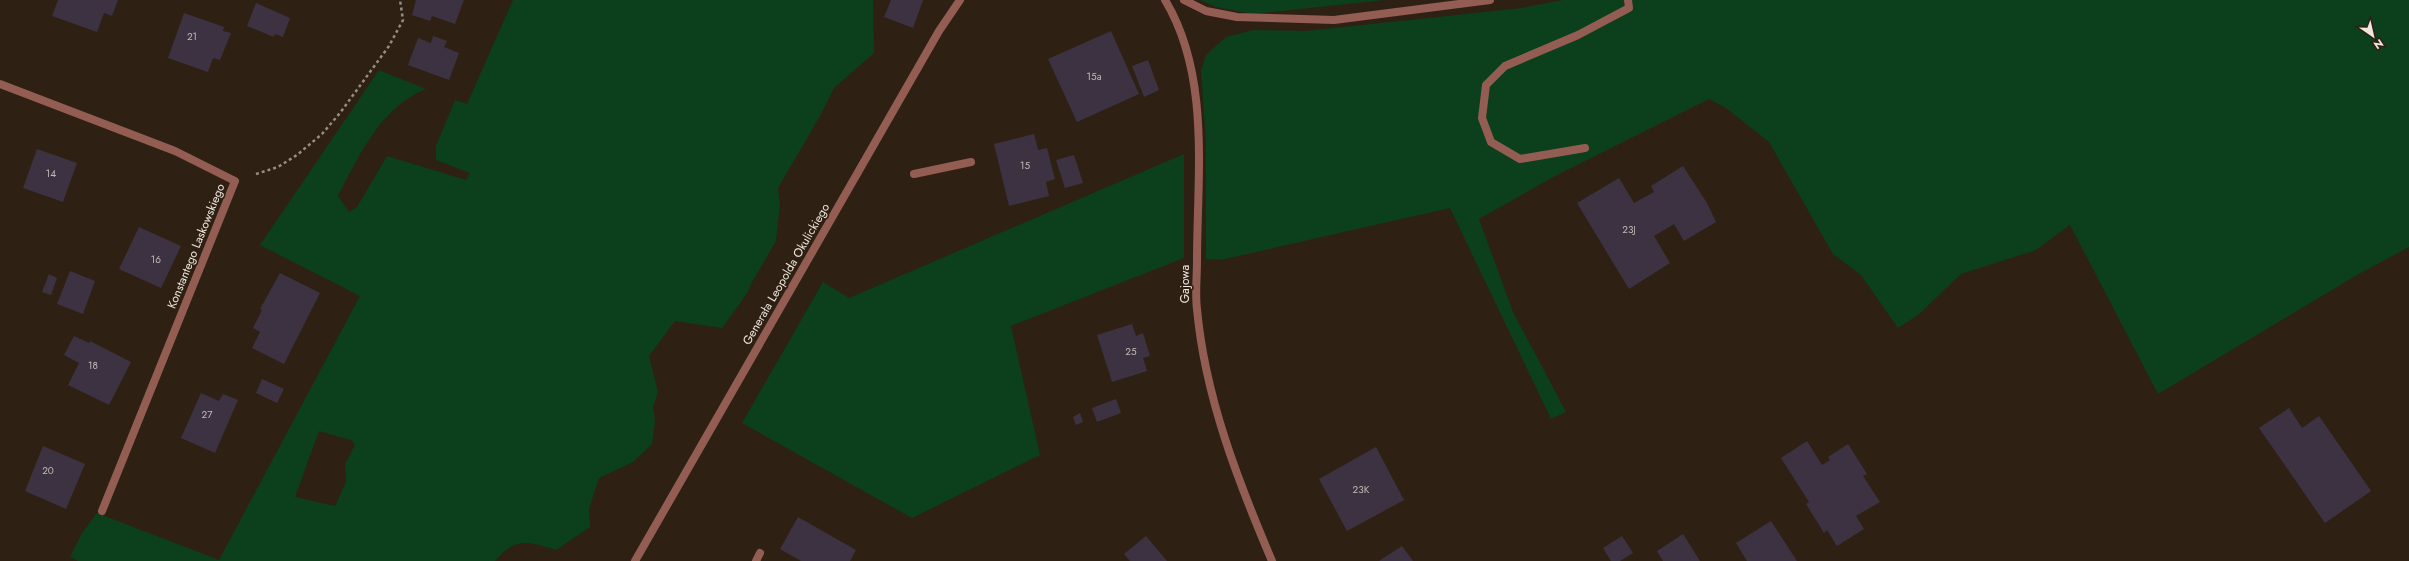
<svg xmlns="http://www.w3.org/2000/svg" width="2409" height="561" font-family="Jost,sans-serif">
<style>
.green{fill:#0c3f1b;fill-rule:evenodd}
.building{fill:#3d3242}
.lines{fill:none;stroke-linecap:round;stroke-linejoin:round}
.path{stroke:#988d81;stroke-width:2.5;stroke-dasharray:3 3;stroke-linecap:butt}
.lane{stroke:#945d53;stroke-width:8}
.street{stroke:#945d53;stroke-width:8}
.labels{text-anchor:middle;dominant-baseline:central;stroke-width:3.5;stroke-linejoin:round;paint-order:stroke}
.number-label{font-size:10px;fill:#c2b9b6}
.street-label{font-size:12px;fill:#efe6dd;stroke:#2e2113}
</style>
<rect width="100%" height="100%" fill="#2e2113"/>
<path class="green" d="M513 0H873L874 53 834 88 820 116 778 188 780 204 776 241 751 284 748 292 722 328 675 321 649 356 658 392 653 407 655 421 652 444 633 462 599 478 589 509 590 527 556 550C528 542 516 536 495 561H78L70 557 82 533 97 513 219 560 360 296 260 245 379 70 426 89C380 108 360 154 338 196L349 212 357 207 387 156 466 180 470 173 436 160V146L455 100 467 104ZM319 431 351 440 355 445 345 464 346 482 335 506 295 497Z
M1200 0H1384L1254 14 1216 7Z
M1563 0H2409V247L2357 275 2158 394 2070 225 2036 250 1961 274 1918 315 1898 328 1861 275 1833 254 1769 142 1726 108 1709 99 1555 176 1479 219 1513 312 1566 412 1551 419 1450 208 1221 260 1206 259V143L1201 71 1206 55 1226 37 1253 30 1306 31 1522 8Z
M1184 154V258L1011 326 1040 455 912 518 742 423 823 282 849 298Z"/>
<path class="building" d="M58 0H118L112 16 104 13 97 32 52 16Z
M416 0H464L455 24 432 16 430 21 412 15Z
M891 0H923L913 28 884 17Z
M256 3 290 18 283 37 275 34 274 37 247 26Z
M184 13 224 27 223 31 231 33 220 60 213 58 208 72 168 58Z
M1111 31 1139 94 1077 122 1048 59Z
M433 36 447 41 444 47 459 53 449 80 408 65 418 38 431 43Z
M1148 60 1159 90 1144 97 1132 66Z
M1034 134 1038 150 1047 148 1055 179 1046 182 1049 196 1009 206 994 144Z
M37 149 77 163 63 202 23 188Z
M1074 155 1083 183 1065 188 1056 160Z
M1683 166 1707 203 1716 222 1684 241 1674 224 1654 236 1670 263 1629 289 1577 203 1619 178 1634 203 1654 192 1651 186Z
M139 227 181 246 161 288 119 269Z
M70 271 95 281 83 314 57 304Z
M280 273 320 293 284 364 252 348 260 332 253 328 262 310 260 309Z
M49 274 57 278 51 295 42 292Z
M1132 324 1136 336 1143 333 1150 356 1143 358 1147 371 1112 382 1097 335Z
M74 336 89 343 90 341 131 362 109 405 68 385 79 363 64 355Z
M262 379 284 389 277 403 256 393Z
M201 393 219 401 223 394 238 400 215 453 181 438Z
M1116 399 1121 413 1097 422 1092 408Z
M2289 408 2302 428 2319 416 2371 491 2325 523 2259 428Z
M1080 413 1083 422 1076 425 1073 417Z
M1807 441 1822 465 1830 460 1828 457 1848 444 1867 474 1863 476 1880 502 1856 516 1864 529 1837 546 1827 530 1824 533 1806 504 1809 502 1781 458Z
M43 446 85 464 66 509 25 491Z
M1376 447 1404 500 1347 531 1319 479Z
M798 517 856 550 850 561H801L780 549Z
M1771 521 1797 561H1747L1736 543Z
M1683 534 1700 561H1663L1657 551Z
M1146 536 1167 561H1130L1124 554Z
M1622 536 1633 553 1620 561H1611L1603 548Z
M1402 546 1413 561H1379Z"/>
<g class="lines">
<path class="path" d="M256 174 278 167 297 155 322 134 340 113 389 46 403 20 400 0"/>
<path class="lane" d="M1585 148 1520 159 1491 142 1482 118 1486 85 1505 66 1578 35 1629 8 1628 0
M914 174 971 162
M756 561 760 553"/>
<path class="street" d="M1165 0C1211 76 1197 176 1197 261 1197 277 1195 294 1197 309 1205 397 1238 481 1272 561
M1184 0 1206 11 1237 17 1334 20 1490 0
M0 84 175 151 235 181 102 511
M635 561 939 31 960 0"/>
</g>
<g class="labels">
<g class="number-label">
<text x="192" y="36">21</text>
<text x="1094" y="76">15a</text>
<text x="1025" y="165">15</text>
<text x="51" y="173">14</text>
<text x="1629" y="229">23J</text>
<text x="156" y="259">16</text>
<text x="1131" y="351">25</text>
<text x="93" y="365">18</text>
<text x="207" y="414">27</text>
<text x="48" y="470">20</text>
<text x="1361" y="489">23K</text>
</g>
<g class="street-label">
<text transform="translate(196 246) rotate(-68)">Konstantego Laskowskiego</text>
<text transform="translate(786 274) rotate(-60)">Generała Leopolda Okulickiego</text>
<text transform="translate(1185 284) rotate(-90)">Gajowa</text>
</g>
</g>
<g transform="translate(2373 36) rotate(146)" stroke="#2e2113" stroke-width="3" paint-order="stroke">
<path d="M0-3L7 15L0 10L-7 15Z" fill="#efe6dd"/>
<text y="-6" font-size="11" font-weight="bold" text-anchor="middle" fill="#efe6dd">N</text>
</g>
</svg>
